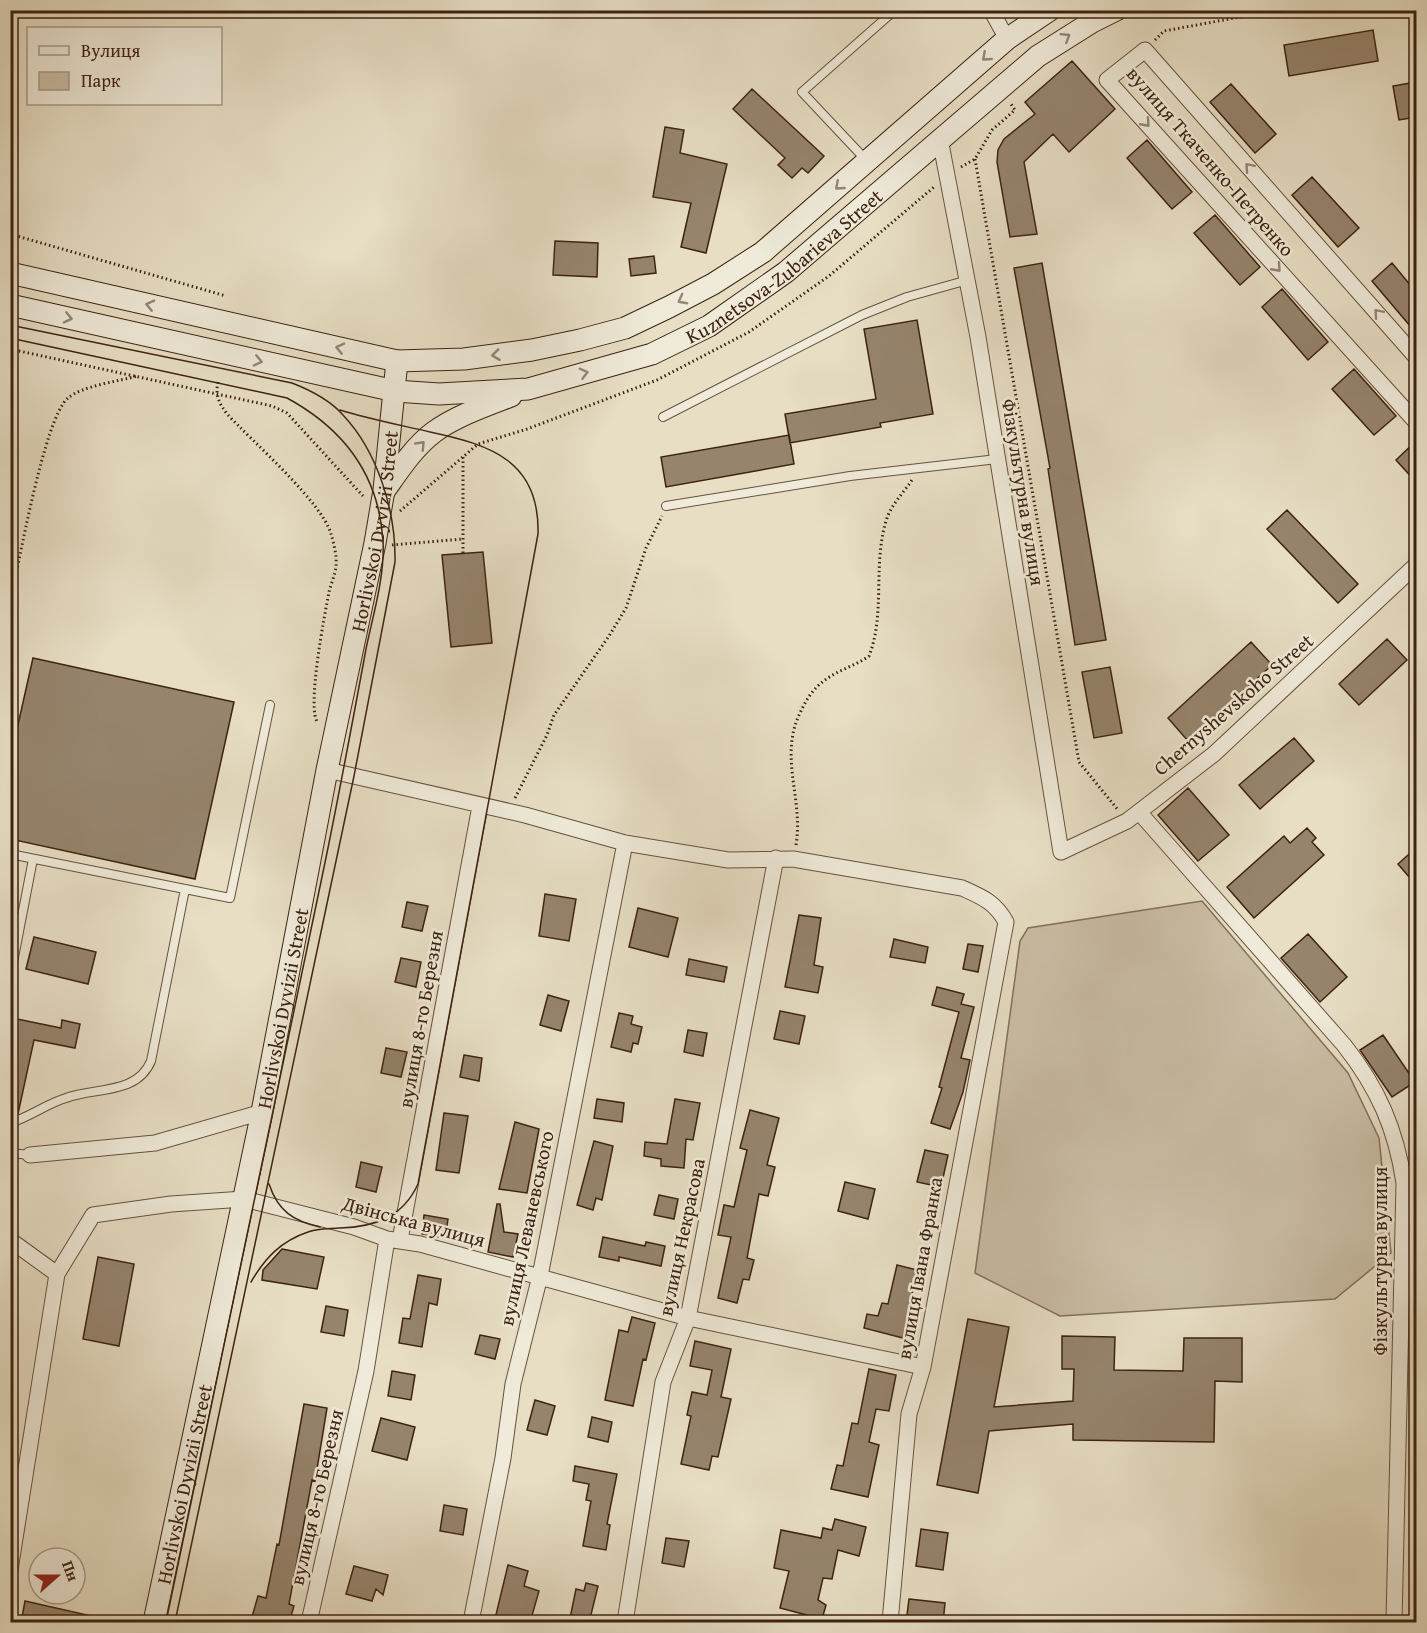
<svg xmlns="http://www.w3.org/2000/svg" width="1427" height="1633" font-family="'Gentium Book Plus',serif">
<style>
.green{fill:#cabea5;stroke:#84705a;stroke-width:1.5}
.building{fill:#96846d;stroke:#3e220f;stroke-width:1.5}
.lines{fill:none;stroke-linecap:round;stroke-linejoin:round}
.service-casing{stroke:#68513c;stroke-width:10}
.minor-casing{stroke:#68513c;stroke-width:17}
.secondary-casing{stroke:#3e220f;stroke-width:23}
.path{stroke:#3e220f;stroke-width:3;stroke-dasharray:1.5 3;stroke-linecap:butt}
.service{stroke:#efead9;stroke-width:8}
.minor{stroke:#efead9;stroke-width:15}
.secondary{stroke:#efead9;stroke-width:21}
.tram{stroke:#3e220f;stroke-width:1.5}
.oneway{stroke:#968674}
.labels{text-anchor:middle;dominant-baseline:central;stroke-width:5;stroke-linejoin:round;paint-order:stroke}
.street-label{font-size:20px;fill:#3e220f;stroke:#efead9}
</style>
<rect width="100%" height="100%" fill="#e7dec4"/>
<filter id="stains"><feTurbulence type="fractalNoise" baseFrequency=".00333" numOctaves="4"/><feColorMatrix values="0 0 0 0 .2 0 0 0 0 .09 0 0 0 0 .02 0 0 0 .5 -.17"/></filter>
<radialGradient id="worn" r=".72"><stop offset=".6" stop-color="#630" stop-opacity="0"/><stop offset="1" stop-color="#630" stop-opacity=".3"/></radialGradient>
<path class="green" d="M1202 901 1348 1073 1379 1138 1391 1253 1335 1299 1060 1316 975 1273 1020 941 1028 928Z"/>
<path class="building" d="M1373 30 1378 61 1289 76 1284 45Z
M1072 61 1115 109 1069 152 1053 134 1024 162 1037 234 1010 237 997 162 998 150 1004 139 1035 114 1025 102Z
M1416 82V117L1399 120 1393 86Z
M1231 84 1276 134 1255 153 1210 102Z
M752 89 824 156 808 173 802 168 792 178 778 165 785 158 733 109Z
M665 127 684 130 680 153 727 164 706 253 681 247 691 203 653 197Z
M1147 140 1192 192 1172 209 1127 158Z
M1312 177 1359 228 1338 247 1292 195Z
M1215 215 1260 267 1240 285 1194 233Z
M555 241 598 243 597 277 553 275Z
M654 256 656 273 631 276 629 259Z
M1042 263 1106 640 1075 645 1048 469 1050 468 1014 268Z
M1392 263 1416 292V333L1372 281Z
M1282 289 1328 342 1308 360 1262 307Z
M917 320 933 414 880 423 881 427 790 443 785 414 876 399 864 329Z
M1354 369 1396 416 1374 435 1332 389Z
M789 435 794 464 666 487 661 457Z
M1416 441V482L1396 460Z
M1287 510 1358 584 1338 603 1267 529Z
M483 552 492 643 451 647 442 555Z
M1387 639 1407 660 1359 705 1339 684Z
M1251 642 1272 665 1188 741 1168 718Z
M33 658 234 702 195 879 10 839V760Z
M1110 667 1122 733 1094 738 1082 672Z
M1294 738 1314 761 1260 809 1239 785Z
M1188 788 1229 835 1198 861 1158 815Z
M1307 828 1316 838 1312 842 1324 855 1254 918 1227 887 1284 836 1290 843Z
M1416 848V885L1398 864Z
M545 894 576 899 569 941 539 936Z
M407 902 428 906 422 931 402 927Z
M638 908 678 918 668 957 629 947Z
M799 915 821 918 814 965 823 967 818 993 785 987Z
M1308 934 1347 977 1320 1002 1281 958Z
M34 937 96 952 88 984 26 969Z
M894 939 928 947 925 963 890 957Z
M968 944 983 946 978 972 963 969Z
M401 958 421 962 416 987 395 982Z
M689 959 727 967 724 982 686 975Z
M937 987 964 994 961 1004 974 1007 961 1058 970 1060 963 1092 950 1129 931 1123 942 1088 939 1087 959 1012 932 1005Z
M548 995 569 1001 561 1031 540 1025Z
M780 1011 805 1016 799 1044 774 1039Z
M619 1013 633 1016 631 1024 642 1027 638 1044 633 1043 631 1052 611 1047Z
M17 1019 61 1028 62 1020 80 1024 75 1048 34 1040 18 1114 10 1116V1053Z
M688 1030 707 1033 703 1056 684 1052Z
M1383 1035 1415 1082 1392 1097 1360 1050Z
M386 1048 407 1052 401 1077 381 1073Z
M464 1055 482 1058 479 1081 460 1077Z
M597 1099 624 1103 622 1122 594 1118Z
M675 1099 700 1103 693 1140 686 1139 684 1168 661 1166V1159L644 1156 645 1142 667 1144Z
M750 1110 779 1118 767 1165 775 1167 768 1196 759 1194 747 1258 754 1260 749 1280 743 1279 737 1303 718 1298 731 1237 718 1235 724 1205 734 1207 747 1150 740 1148Z
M444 1113 468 1116 459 1173 436 1170Z
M515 1122 539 1129 527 1193 499 1189Z
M594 1141 613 1146 602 1200 596 1198 593 1210 577 1205Z
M925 1150 948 1155 941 1187 917 1182Z
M361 1162 382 1167 376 1192 356 1187Z
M845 1182 875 1189 868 1219 838 1211Z
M659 1195 678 1199 674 1219 654 1215Z
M497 1204H500L504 1232 518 1234 513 1257 488 1252Z
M424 1215 448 1219 445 1238 422 1234Z
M603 1237 645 1246 646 1242 665 1246 661 1266 619 1257V1261L599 1257Z
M282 1249 324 1257 317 1289 262 1280 263 1270Z
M98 1257 134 1264 119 1346 83 1339Z
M897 1265 917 1270 903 1338 864 1328 867 1314 878 1316 882 1303 888 1304Z
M418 1275 441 1279 437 1305 429 1303 422 1347 399 1343 403 1318 410 1319Z
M326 1306 348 1310 344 1336 321 1332Z
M632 1317 655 1323 646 1360 643 1359 633 1406 605 1400 619 1330 628 1332Z
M968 1319 1009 1327 994 1407 1073 1401 1074 1369H1062V1336L1115 1337 1114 1370 1183 1371 1184 1338H1242V1382L1215 1381 1214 1442 1073 1440V1424L989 1431 978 1493 937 1485Z
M480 1335 500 1339 495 1359 475 1354Z
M695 1341 731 1349 721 1397 731 1399 718 1457 712 1456 709 1470 681 1464 691 1416 687 1415 692 1392 707 1395 712 1370 690 1366Z
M869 1369 896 1375 889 1411 876 1409 869 1442 879 1445 868 1497 831 1489 837 1465 843 1466 852 1423 858 1424Z
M392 1371 415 1375 411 1400 388 1396Z
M535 1400 555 1406 547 1435 527 1430Z
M304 1404 327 1408 315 1481 312 1480 289 1604 294 1606 289 1623H272L252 1617 258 1596 266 1598 277 1544 279 1545Z
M592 1417 612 1422 608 1442 588 1437Z
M381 1418 415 1427 407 1460 372 1451Z
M575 1466 617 1474 607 1524 610 1525 606 1550 583 1546 591 1501 586 1500 589 1484 573 1481Z
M444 1505 467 1509 463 1535 440 1531Z
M835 1519 866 1527 859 1556 838 1550 832 1579 823 1578 818 1600 826 1605 822 1619 780 1608 789 1571 774 1568 781 1530 821 1538 823 1528 832 1530Z
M921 1529 948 1533 943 1570 916 1566Z
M666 1538 689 1541 684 1567 662 1563Z
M508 1565 528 1571 524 1586 539 1591 531 1619 522 1616 519 1623H494Z
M354 1566 388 1575 383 1595 376 1589 372 1601 346 1594Z
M586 1583 598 1586 589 1623H569L576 1589 584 1591Z
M909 1599 945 1603 943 1623H906Z
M25 1601 96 1617 95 1623H21Z"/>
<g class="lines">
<defs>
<path id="service" d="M866 160 802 92 895 10
M663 417 862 315 907 297 968 280
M666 506 850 476 997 459
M10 854 230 898 270 705
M10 978 33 859
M10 1123C30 1117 46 1104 66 1098 95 1087 137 1095 151 1061L185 889
M10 1153 30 1155"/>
<path id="minor" d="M991 10 1007 39
M940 139 978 337 1061 852 1127 821 1214 754 1416 565
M1416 357 1145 50 1107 80 1416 422
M327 770 525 815 625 843 728 860 793 859 962 888C982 897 995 902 1006 922L923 1367 909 1414 890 1622
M1139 812 1344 1045C1378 1088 1396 1129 1404 1183L1394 1622
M30 1155 155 1143 262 1112
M10 1240 57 1274 93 1215 171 1204 244 1199 354 1227 387 1239 420 1244 688 1318 923 1367
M400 1240 480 806
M10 1570 57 1274
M309 1622 366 1371 387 1239
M471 1622 503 1458 513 1384 540 1276 625 843
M625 1622 663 1382 688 1318 776 858"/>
<g id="secondary">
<path d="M10 273 397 361 464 359 532 350 580 340 625 328 669 307 713 284 763 252 1007 39 1050 10"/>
<path id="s1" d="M10 305 395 391 439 394 528 389 652 354 709 326 786 272 1038 56 1092 22 1116 10"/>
<path d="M385 490C399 470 414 447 434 432 456 416 485 406 511 396"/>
<path id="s2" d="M154 1622 262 1112 327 770 375 543 384 490 397 361"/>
</g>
</defs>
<use href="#service" class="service-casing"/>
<use href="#minor" class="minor-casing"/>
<use href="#secondary" class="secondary-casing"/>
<path class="path" d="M1155 40 1164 31 1278 10
M975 159 1079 762 1118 810
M961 167 975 159 992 130 1015 110 1011 104
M10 234 226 296
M10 349 272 406 287 413 363 496
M218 382C215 395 219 403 227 414 252 441 322 502 331 534 334 544 337 556 336 566 335 575 331 584 329 592 325 613 306 710 318 723
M400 511 478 444 527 429 657 380 749 332 829 276 934 187
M392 545 463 539
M463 553V457
M10 602C19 565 44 418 68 398 82 386 119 381 138 376
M515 798 547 735 554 715 609 636 626 608 646 548 662 516
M796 845C804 798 777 755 802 709 807 698 815 687 825 680 838 670 855 666 869 656 886 613 872 563 887 518 892 504 904 492 912 480"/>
<use href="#service" class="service"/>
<use href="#minor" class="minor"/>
<use href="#secondary" class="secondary"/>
<path class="tram" d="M10 325 292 383C310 390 330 400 343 415 378 452 396 512 395 562L354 776 175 1622
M10 338 287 398C344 429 379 474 383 541 385 576 373 615 366 649 352 725 338 801 322 877 270 1125 218 1374 166 1622
M269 1184C278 1211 293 1221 320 1227
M251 1282C265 1258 281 1241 308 1232 318 1228 329 1229 340 1228 375 1227 403 1217 418 1184L538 534C540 461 491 445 430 432 400 425 369 419 340 410"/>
</g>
<defs><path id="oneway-chevron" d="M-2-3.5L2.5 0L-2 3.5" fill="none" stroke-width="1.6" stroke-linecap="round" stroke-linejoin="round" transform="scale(1.5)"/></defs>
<g class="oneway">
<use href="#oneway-chevron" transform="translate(1066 37) rotate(-32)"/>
<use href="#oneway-chevron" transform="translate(986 57) rotate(139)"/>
<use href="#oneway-chevron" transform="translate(1146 123) rotate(48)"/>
<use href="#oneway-chevron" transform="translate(1249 167) rotate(-131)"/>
<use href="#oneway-chevron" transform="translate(839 186) rotate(139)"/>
<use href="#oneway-chevron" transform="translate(1277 268) rotate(48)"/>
<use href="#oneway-chevron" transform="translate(682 300) rotate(152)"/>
<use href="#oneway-chevron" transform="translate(150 305) rotate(-167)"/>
<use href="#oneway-chevron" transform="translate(1378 313) rotate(-131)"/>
<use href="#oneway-chevron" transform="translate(68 318) rotate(13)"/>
<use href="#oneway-chevron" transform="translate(340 348) rotate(-167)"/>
<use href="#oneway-chevron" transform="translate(496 355) rotate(173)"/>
<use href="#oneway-chevron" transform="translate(258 361) rotate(13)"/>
<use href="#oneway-chevron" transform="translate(584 373) rotate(-15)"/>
<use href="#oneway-chevron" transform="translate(421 445) rotate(-46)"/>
</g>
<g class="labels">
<g class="street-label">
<text transform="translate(1211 161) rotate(49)">вулиця Ткаченко-Петренко</text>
<text stroke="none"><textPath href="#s1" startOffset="816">Kuznetsova-Zubarieva Street</textPath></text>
<text transform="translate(1024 492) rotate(81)">Фізкультурна вулиця</text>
<text stroke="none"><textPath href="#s2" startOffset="1113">Horlivskoi Dyvizii Street</textPath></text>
<text transform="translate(1233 704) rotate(-41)">Chernyshevskoho Street</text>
<text stroke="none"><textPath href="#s2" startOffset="627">Horlivskoi Dyvizii Street</textPath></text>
<text transform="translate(420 1019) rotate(-80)">вулиця 8-го Березня</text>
<text transform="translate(414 1221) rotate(15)">Двінська вулиця</text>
<text transform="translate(526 1228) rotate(-78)">вулиця Леваневського</text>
<text transform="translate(681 1237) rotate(-78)">вулиця Некрасова</text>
<text transform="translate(1379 1261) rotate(-90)">Фізкультурна вулиця</text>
<text transform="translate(919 1268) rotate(-80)">вулиця Івана Франка</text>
<text stroke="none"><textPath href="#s2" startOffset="141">Horlivskoi Dyvizii Street</textPath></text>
<text transform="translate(316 1497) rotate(-77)">вулиця 8-го Березня</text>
</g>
</g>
<rect width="1427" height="1633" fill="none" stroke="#e7dec4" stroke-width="36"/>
<rect x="12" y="12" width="1403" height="1609" fill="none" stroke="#3e220f" stroke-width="3"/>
<rect x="18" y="18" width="1391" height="1597" fill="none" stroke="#3e220f" stroke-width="1.5"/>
<rect x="27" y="27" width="195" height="78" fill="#efead9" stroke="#a89a88" stroke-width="1.5"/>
<rect x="39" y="46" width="30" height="9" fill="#efead9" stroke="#a89a88" stroke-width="1.5"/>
<text x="81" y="57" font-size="18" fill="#3e220f">Вулиця</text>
<rect x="39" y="72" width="30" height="18" fill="#cabea5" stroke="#a89a88" stroke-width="1.5"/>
<text x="81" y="87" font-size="18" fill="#3e220f">Парк</text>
<g transform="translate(57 1576) rotate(69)"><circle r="28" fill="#efead9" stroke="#a89a88" stroke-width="1.5"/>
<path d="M0-4.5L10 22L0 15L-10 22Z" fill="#8f2418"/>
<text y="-9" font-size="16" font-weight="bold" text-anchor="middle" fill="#3e220f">Пн</text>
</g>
<rect width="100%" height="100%" filter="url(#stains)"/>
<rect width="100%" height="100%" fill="url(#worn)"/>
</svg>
